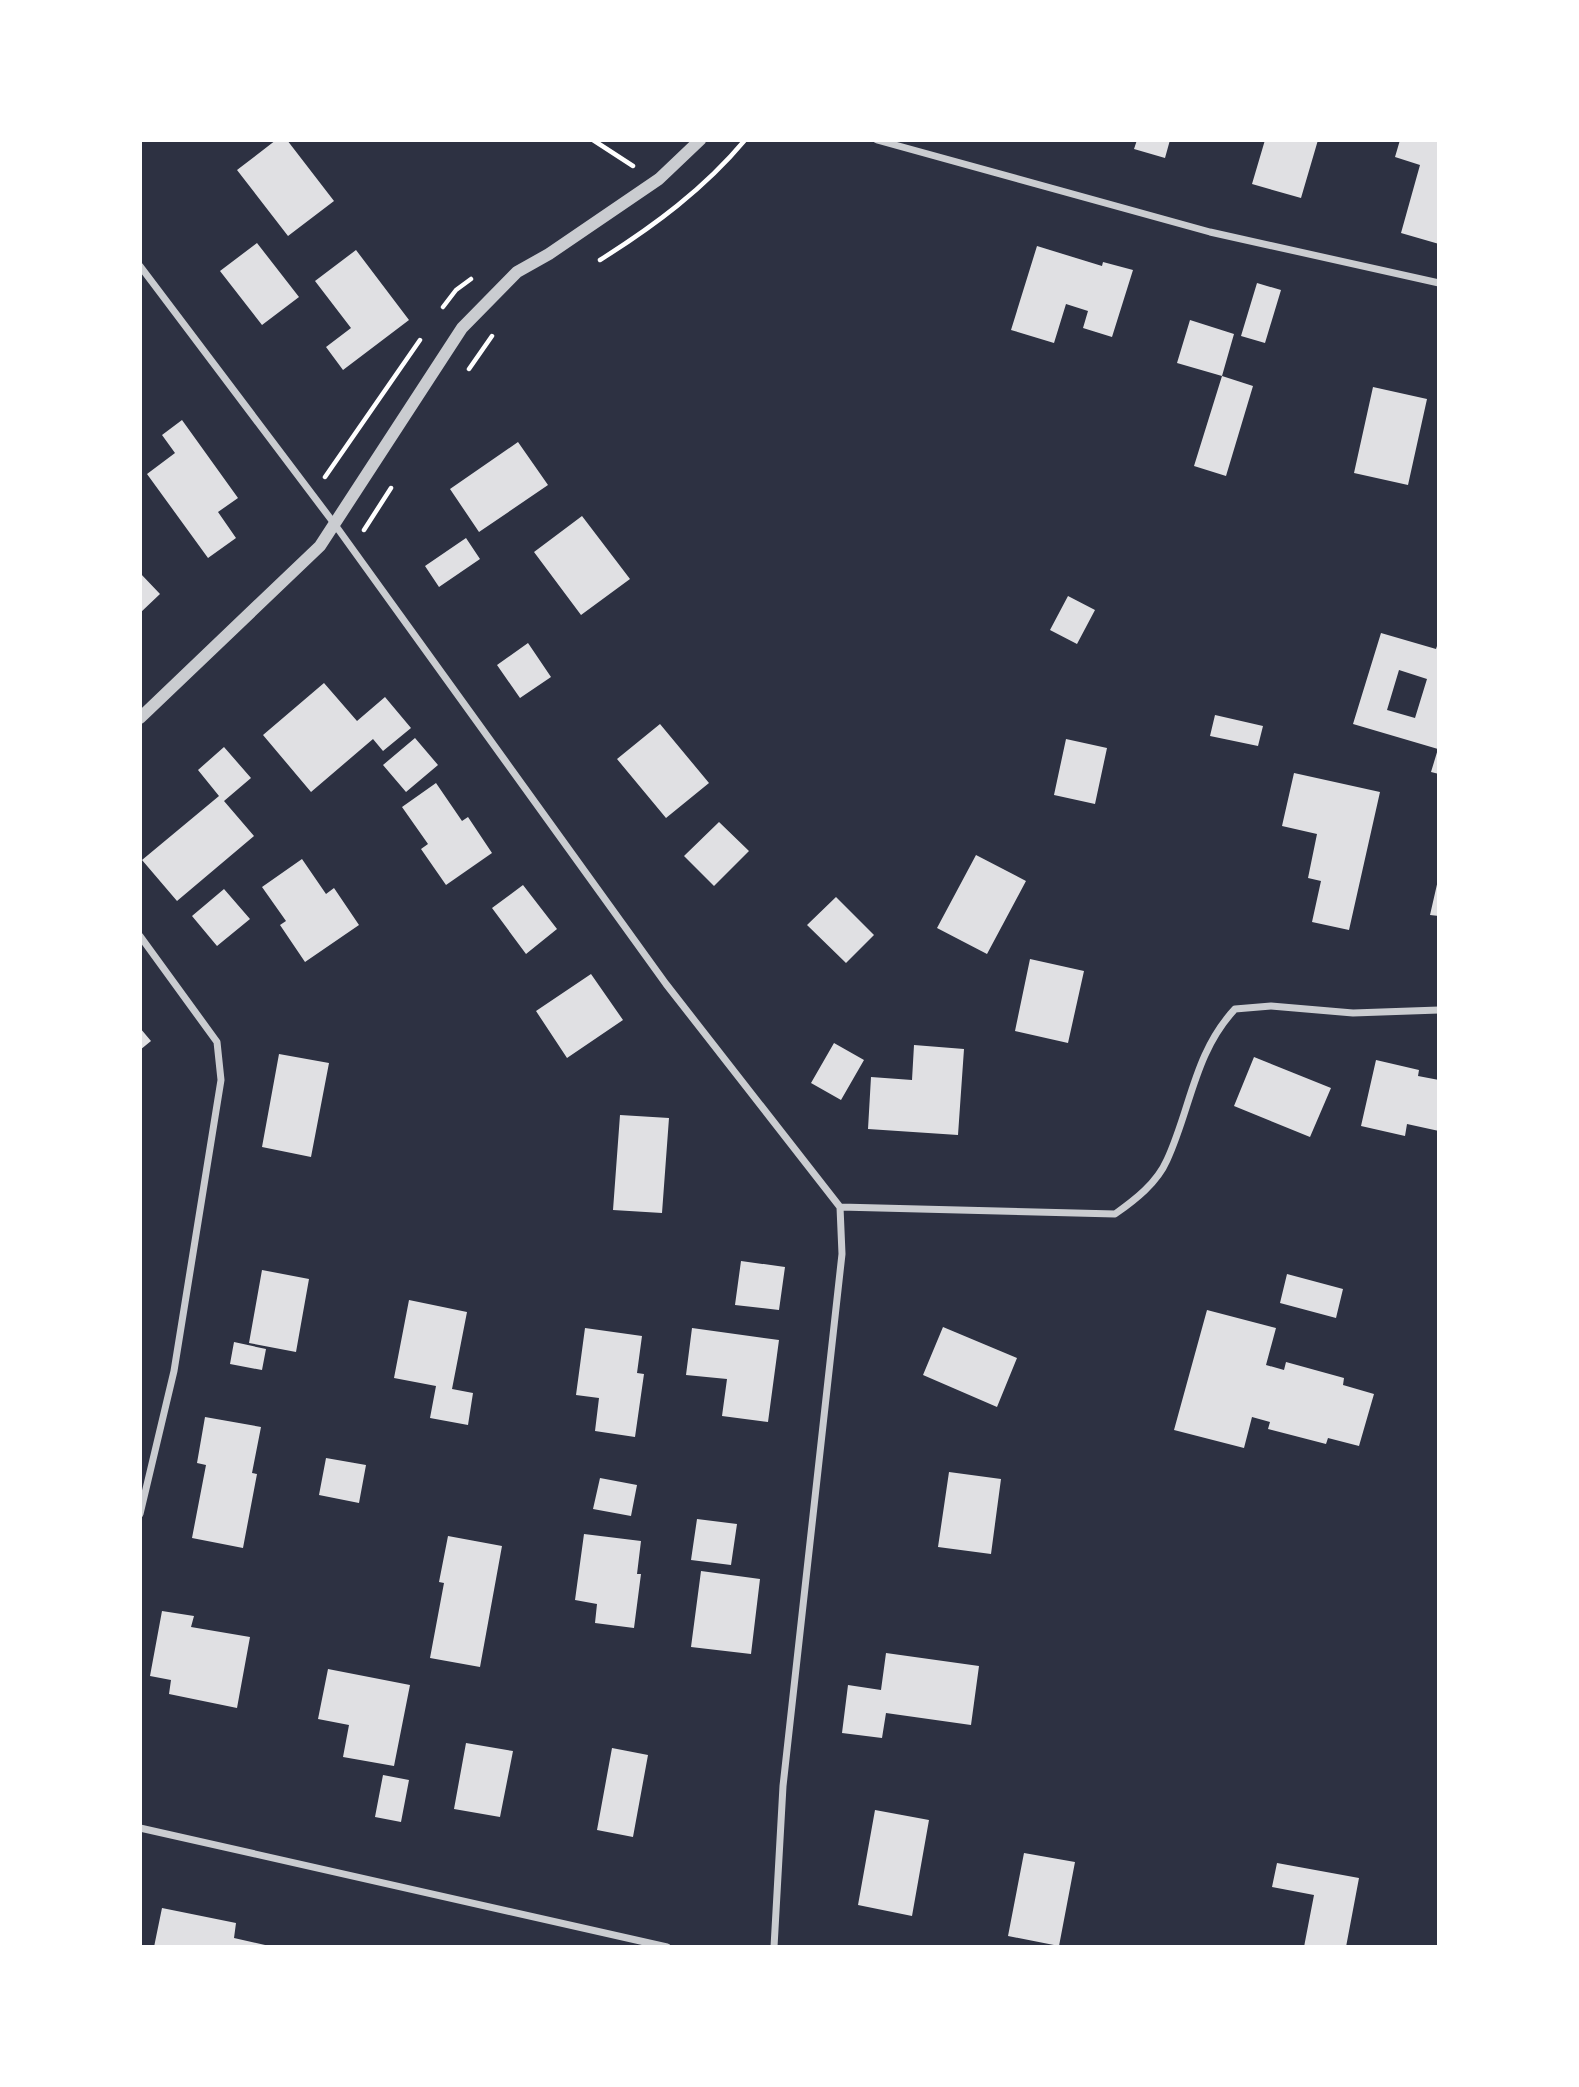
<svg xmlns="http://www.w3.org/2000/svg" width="1579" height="2087" font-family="'Roboto Condensed',sans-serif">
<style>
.building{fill:#e0e0e3;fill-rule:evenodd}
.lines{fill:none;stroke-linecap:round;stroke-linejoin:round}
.path{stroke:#fff;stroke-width:4.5}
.minor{stroke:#caccd0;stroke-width:7}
.tertiary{stroke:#caccd0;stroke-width:12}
</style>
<rect width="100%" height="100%" fill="#2d3142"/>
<path class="building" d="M276 140H287L334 201 288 236 237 170Z
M1137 140H1170L1165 158 1134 149Z
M1265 140H1318L1301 198 1252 184Z
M1400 140H1439V244L1401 233 1420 165 1395 157Z
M257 243 299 297 262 325 220 271Z
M1037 246 1102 266 1103 262 1133 270 1112 337 1083 328 1088 311 1066 304 1054 343 1011 330Z
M356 250 409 320 343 370 326 347 351 328 315 281Z
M1257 283 1281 290 1265 343 1241 336Z
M1190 320 1234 334 1222 376 1177 363Z
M1222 376 1253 386 1226 476 1194 466Z
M1373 387 1427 399 1408 485 1354 473Z
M182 420 238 498 218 512 236 538 208 558 147 474 175 453 162 435Z
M518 442 548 485 479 532 450 489Z
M582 516 630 579 581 615 534 552Z
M466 538 480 559 439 587 425 566Z
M140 573 160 594 140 613Z
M1068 596 1095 610 1077 644 1050 630Z
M1381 633 1436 649 1439 640V774L1431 772 1438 749 1353 724ZM1399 670 1427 679 1415 718 1387 710Z
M528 643 551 677 520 698 497 665Z
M324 683 357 721 385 697 411 728 383 751 373 739 311 792 263 735Z
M1215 715 1263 726 1258 746 1210 736Z
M660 724 709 783 666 818 617 759Z
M415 738 438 765 406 792 383 765Z
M1066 739 1107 748 1095 804 1054 795Z
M224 747 251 778 224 801 254 836 177 901 142 860 219 796 198 770Z
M1294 773 1380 792 1349 930 1312 922 1321 881 1308 878 1317 834 1282 826Z
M436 783 462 821 468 817 492 853 446 885 421 849 428 844 402 807Z
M719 822 749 851 714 886 684 856Z
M976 855 1026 881 987 954 937 928Z
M302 859 326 894 334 888 359 925 305 962 280 925 286 921 262 887Z
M1438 880H1439V916L1430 915Z
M523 885 557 929 526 954 492 908Z
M224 889 250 919 217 946 192 916Z
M836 897 874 935 846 963 807 925Z
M1030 959 1084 971 1068 1043 1015 1031Z
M591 974 623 1020 567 1058 536 1011Z
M140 1028 151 1041 140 1050Z
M834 1043 864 1060 841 1100 811 1083Z
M914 1045 964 1049 958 1135 868 1129 871 1077 912 1080Z
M279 1054 329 1063 311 1157 262 1147Z
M1254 1057 1331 1088 1310 1137 1234 1106Z
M1376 1060 1419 1070 1418 1076 1439 1080V1131L1407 1124 1405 1136 1361 1126Z
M620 1115 669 1118 662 1213 613 1210Z
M741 1261 785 1267 779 1310 735 1305Z
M262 1270 309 1279 296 1352 249 1343Z
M1287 1274 1343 1289 1336 1318 1280 1303Z
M409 1300 467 1312 452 1389 473 1393 468 1425 430 1418 436 1386 394 1378Z
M1207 1310 1276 1328 1266 1365 1284 1370 1286 1362 1344 1378 1343 1385 1374 1394 1359 1446 1328 1438 1326 1444 1268 1429 1270 1422 1252 1417 1244 1448 1174 1430Z
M943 1327 1017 1358 997 1407 923 1375Z
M585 1328 642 1336 637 1373 644 1374 635 1437 595 1431 599 1398 576 1395Z
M692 1328 779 1340 768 1422 722 1416 727 1379 686 1375Z
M234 1342 266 1349 262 1370 230 1364Z
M205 1417 261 1427 252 1473 257 1474 243 1548 192 1538 206 1465 197 1463Z
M326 1458 366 1465 359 1503 319 1495Z
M949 1472 1001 1479 991 1554 938 1547Z
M600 1478 637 1485 631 1516 593 1509Z
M697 1519 737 1524 731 1565 691 1560Z
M584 1534 641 1541 637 1574H641L634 1628 595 1623 597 1604 575 1600Z
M448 1536 502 1546 480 1667 430 1658 444 1583 439 1582Z
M701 1571 760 1579 751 1654 691 1647Z
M162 1611 194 1616 191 1627 250 1637 237 1708 169 1694 171 1680 150 1676Z
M886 1653 979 1666 971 1725 886 1713 882 1738 842 1733 848 1685 881 1690Z
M328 1669 410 1685 394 1766 343 1757 349 1725 318 1719Z
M466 1743 513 1751 500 1817 454 1809Z
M612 1748 648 1755 633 1837 597 1830Z
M383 1775 409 1780 401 1822 375 1817Z
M875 1810 929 1820 912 1916 858 1905Z
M1024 1853 1075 1862 1059 1946 1008 1936Z
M1277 1863 1359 1878 1346 1947H1304L1314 1895 1272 1887Z
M162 1908 236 1923 234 1938 274 1947H154Z"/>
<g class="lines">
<path class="path" d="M593 140 633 166
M600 260C654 226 704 189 745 140
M443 307 456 290 471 279
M469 369 492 336
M325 477 420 340
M364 530 391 488"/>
<path class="minor" d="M877 140 1210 232 1439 283
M140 266 333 522 666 984 840 1207 842 1254 783 1786 774 1947
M140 936 217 1042 221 1080 174 1371 140 1514
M840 1207 1115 1214C1135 1200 1157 1183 1167 1160 1191 1108 1194 1053 1235 1009L1271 1006 1353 1013 1439 1010
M140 1828 667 1947"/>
<path class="tertiary" d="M140 718 320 546 462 328 517 272 549 254 659 179 700 140"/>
</g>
<rect width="1579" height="2087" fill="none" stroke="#ffffff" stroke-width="284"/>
</svg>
